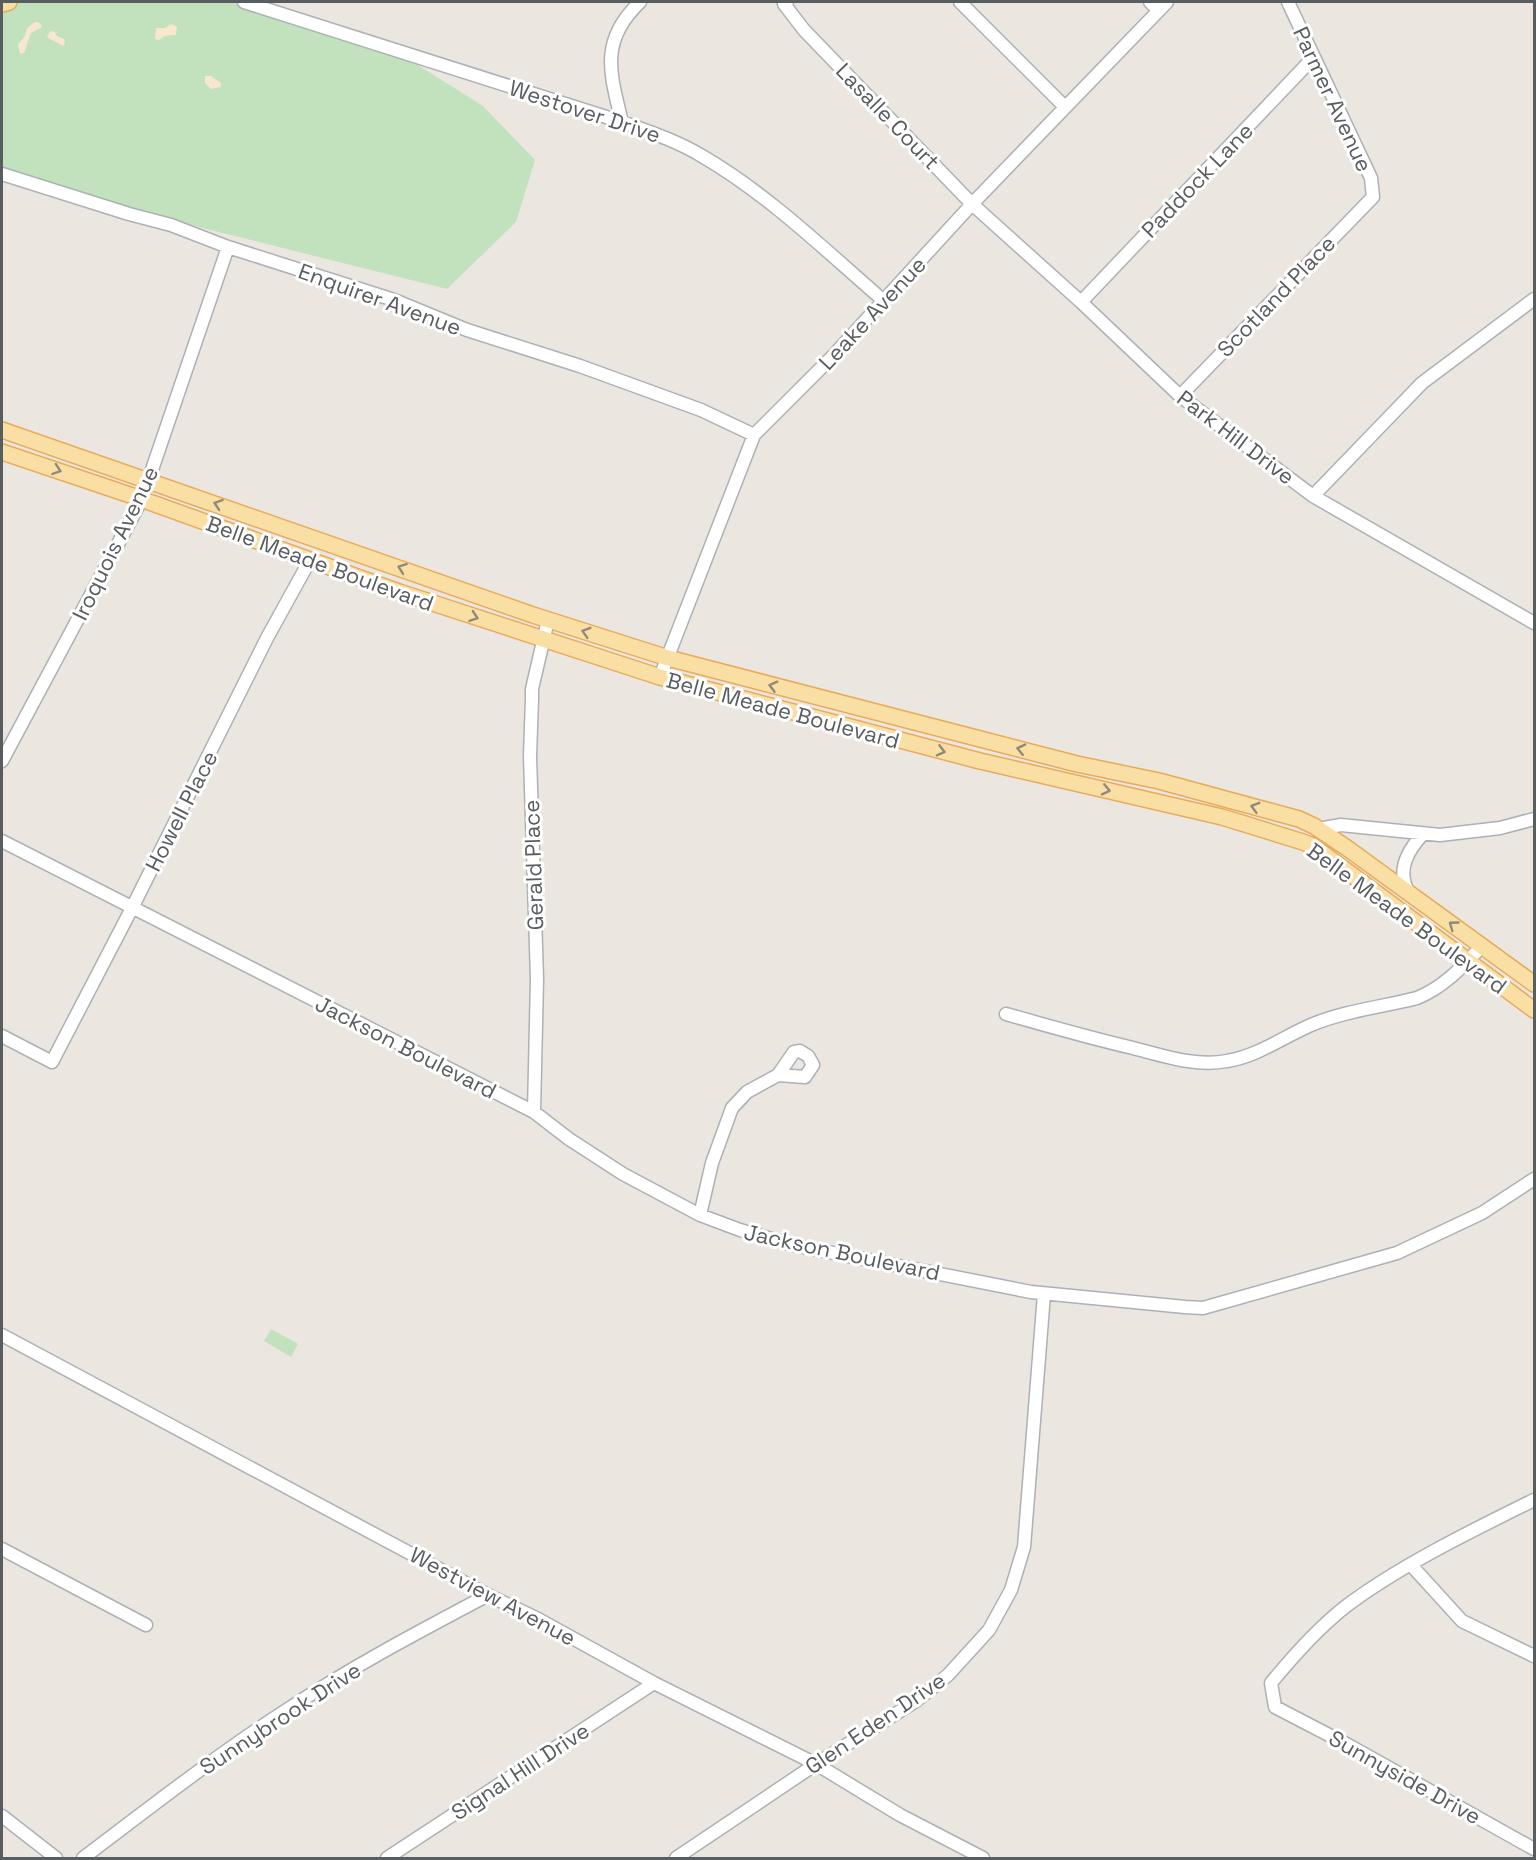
<svg xmlns="http://www.w3.org/2000/svg" width="1536" height="1860" font-family="'Space Grotesk',sans-serif">
<style>
.green{fill:#c2e1bd}
.sand{fill:#f7e7ce}
.lines{fill:none;stroke-linecap:round;stroke-linejoin:round}
.minor-casing{stroke:#adb1b5;stroke-width:15}
.major-casing{stroke:#e8ab5b;stroke-width:18}
.minor{stroke:#fff;stroke-width:12}
.major{stroke:#fadfa5;stroke-width:15}
.oneway{stroke:#918a78}
.labels{text-anchor:middle;dominant-baseline:central;stroke-width:6;stroke-linejoin:round;paint-order:stroke}
.street-label{font-size:22px;fill:#585d60;stroke:#fff}
</style>
<rect width="100%" height="100%" fill="#ebe6df"/>
<path class="green" d="M2 2H245L389 47 483 106 535 160 516 222 447 289 2 178Z
M271 1329 298 1344 291 1357 264 1341Z"/>
<path class="sand" d="M35 22 40 23 42 27 31 33 24 53 20 54 18 44 25 36 27 28Z
M171 24 177 27 176 35 165 36 159 40 155 39 156 28H165Z
M50 31 55 32 57 36 64 39 65 42 63 46 47 37Z
M205 76H211L221 83V87L211 89 205 83Z"/>
<g class="lines">
<defs>
<path id="minor" d="M244 2 622 122C650 132 677 141 702 156 769 195 826 251 884 301
M787 2 784 4 804 30 972 204 1081 302 1180 396 1313 496 1534 623
M960 2 1065 107
M1150 2 1158 10
M622 122C610 73 599 41 640 2
M2 174 129 214 171 225 228 247 394 300 467 330 580 366 701 410 754 435
M1081 302 1313 58
M1180 396 1373 197 1371 178 1288 2
M1313 496 1422 383 1534 299
M660 677 754 435 832 357 972 204 1167 2
M2 761 142 499 228 247
M1318 829 1341 825 1440 835 1500 828 1534 819
M2 841 534 1112 569 1139 623 1174 700 1215 740 1230 793 1245 1031 1292 1185 1307 1203 1308 1397 1253 1482 1213 1534 1179
M1409 893C1396 871 1407 851 1423 834
M1006 1014C1048 1026 1090 1038 1133 1048 1164 1056 1196 1067 1227 1061 1258 1056 1283 1037 1311 1025 1344 1011 1382 1007 1417 998 1444 987 1462 967 1482 946
M2 1036 52 1062 132 908 267 638 310 560
M534 1112 537 979 530 756 532 699V689L548 620
M700 1215 712 1163 732 1108 747 1092 778 1075 794 1052 800 1051 808 1056 813 1065 805 1077 778 1075
M2 1335 488 1595 538 1619 654 1683 816 1764 900 1815 983 1858
M1534 1500C1473 1530 1399 1566 1345 1607 1317 1629 1294 1655 1271 1683L1275 1707 1350 1746 1534 1849
M2 1549 146 1625
M1411 1565 1462 1621 1534 1656
M2 1816 56 1858
M83 1858C148 1809 213 1758 282 1713 348 1669 418 1632 488 1595
M387 1858 654 1683
M676 1858 816 1764 916 1701 948 1675 989 1630 1011 1590 1024 1547 1044 1294"/>
<path id="major" d="M2 4 9 2
M2 430 533 615 668 658 988 741 1077 764 1159 781 1299 819 1314 826 1347 848 1534 984
M2 452 130 495 399 592 660 677 980 761 1222 817 1303 842 1313 846 1534 1010"/>
</defs>
<use href="#minor" class="minor-casing"/>
<use href="#major" class="major-casing"/>
<use href="#minor" class="minor"/>
<use href="#major" class="major"/>
</g>
<defs><path id="oneway-chevron" d="M-2-3.5L2.5 0L-2 3.5" fill="none" stroke-width="1.6" stroke-linecap="round" stroke-linejoin="round" transform="scale(1.5)"/></defs>
<g class="oneway">
<use href="#oneway-chevron" transform="translate(57 470) rotate(19)"/>
<use href="#oneway-chevron" transform="translate(218 504) rotate(-161)"/>
<use href="#oneway-chevron" transform="translate(402 568) rotate(-160)"/>
<use href="#oneway-chevron" transform="translate(474 617) rotate(19)"/>
<use href="#oneway-chevron" transform="translate(586 632) rotate(-163)"/>
<use href="#oneway-chevron" transform="translate(773 686) rotate(-165)"/>
<use href="#oneway-chevron" transform="translate(1021 749) rotate(-167)"/>
<use href="#oneway-chevron" transform="translate(941 751) rotate(14)"/>
<use href="#oneway-chevron" transform="translate(1106 790) rotate(13)"/>
<use href="#oneway-chevron" transform="translate(1255 807) rotate(-164)"/>
<use href="#oneway-chevron" transform="translate(1453 925) rotate(-144)"/>
</g>
<g class="labels">
<g class="street-label">
<text transform="translate(1333 99) rotate(65)">Parmer Avenue</text>
<text transform="translate(585 111) rotate(18)">Westover Drive</text>
<text transform="translate(888 116) rotate(46)">Lasalle Court</text>
<text transform="translate(1197 180) rotate(-46)">Paddock Lane</text>
<text transform="translate(1276 296) rotate(-46)">Scotland Place</text>
<text transform="translate(380 299) rotate(20)">Enquirer Avenue</text>
<text transform="translate(872 313) rotate(-47)">Leake Avenue</text>
<text transform="translate(1236 437) rotate(37)">Park Hill Drive</text>
<text transform="translate(115 543) rotate(-64)">Iroquois Avenue</text>
<text transform="translate(320 563) rotate(20)">Belle Meade Boulevard</text>
<text transform="translate(783 710) rotate(15)">Belle Meade Boulevard</text>
<text transform="translate(181 811) rotate(-63)">Howell Place</text>
<text transform="translate(533 865) rotate(-92)">Gerald Place</text>
<text transform="translate(1407 918) rotate(36)">Belle Meade Boulevard</text>
<text transform="translate(406 1047) rotate(27)">Jackson Boulevard</text>
<text transform="translate(842 1252) rotate(12)">Jackson Boulevard</text>
<text transform="translate(493 1596) rotate(28)">Westview Avenue</text>
<text transform="translate(280 1718) rotate(-33)">Sunnybrook Drive</text>
<text transform="translate(875 1723) rotate(-34)">Glen Eden Drive</text>
<text transform="translate(520 1771) rotate(-33)">Signal Hill Drive</text>
<text transform="translate(1405 1777) rotate(29)">Sunnyside Drive</text>
</g>
</g>
<rect width="1536" height="1860" fill="none" stroke="#585d60" stroke-width="6"/>
</svg>
